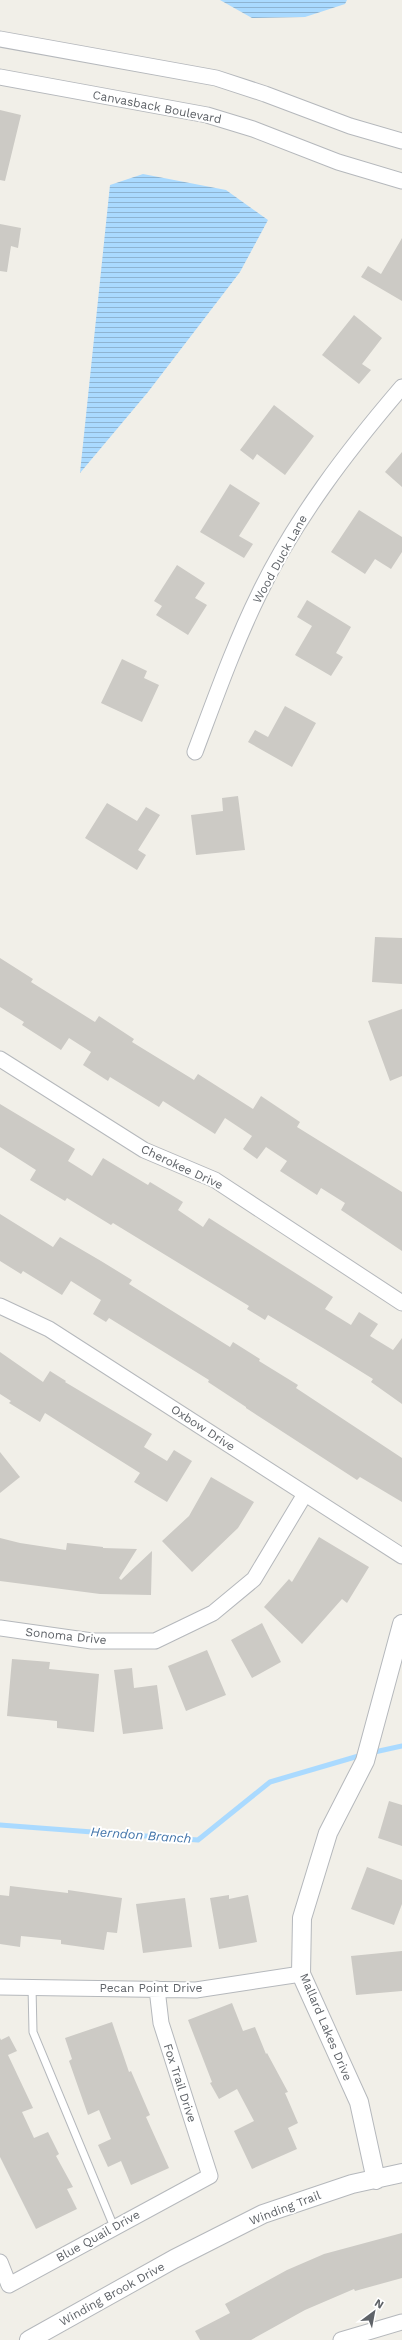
<svg xmlns="http://www.w3.org/2000/svg" width="402" height="2340" font-family="'Work Sans',sans-serif">
<style>
.water{fill:url(#water-rules)}
.lines{fill:none;stroke-linecap:round;stroke-linejoin:round}
.stream{stroke:#aadaff;stroke-width:5}
.building{fill:#cccac5}
.service-casing{stroke:#b5b8bc;stroke-width:9}
.minor-casing{stroke:#b5b8bc;stroke-width:17}
.tertiary-casing{stroke:#b5b8bc;stroke-width:20}
.service{stroke:#fff;stroke-width:7}
.minor{stroke:#fff;stroke-width:15}
.tertiary{stroke:#fff;stroke-width:18}
.labels{text-anchor:middle;dominant-baseline:central;stroke-width:4;stroke-linejoin:round;paint-order:stroke}
.street-label{font-size:12px;fill:#5f6368;stroke:#fff}
.water-label{font-size:13px;font-style:italic;fill:#4174aa;stroke:#fff}
</style>
<defs>
<pattern id="water-rules" width="6" height="5" patternUnits="userSpaceOnUse"><rect width="6" height="5" fill="#aadaff"/><path d="M0 2.5h6" fill="none" stroke="#8eb4d2"/></pattern>
</defs>
<rect width="100%" height="100%" fill="#f1efe8"/>
<path class="water" d="M220 0H347L345 4 305 17 252 18Z
M143 174 226 190 268 220 240 272 148 392 80 473 110 185Z"/>
<g class="lines">
<path class="stream" d="M370 1753 402 1746
M0 1825 198 1840 270 1782 362 1755"/>
</g>
<path class="building" d="M0 110 21 115 5 181 0 180Z
M0 224 21 228 18 248 11 246 7 272 0 271Z
M402 238V301L361 277 368 266 381 274Z
M354 315 382 338 362 364 371 370 359 384 322 355Z
M274 405 314 436 285 475 257 454 253 460 240 450Z
M402 452V487L385 472Z
M230 484 260 503 239 536 253 544 244 558 200 532Z
M359 510 402 537V552L391 569 375 559 365 574 331 552Z
M177 565 205 583 195 598 207 605 188 635 156 615 162 606 154 601Z
M307 600 351 627 336 653 343 657 331 676 295 655 312 626 297 617Z
M122 659 147 671 144 678 159 685 142 722 101 703Z
M285 706 316 723 292 767 248 742 255 730 268 737Z
M238 796 245 850 196 855 191 815 223 811 222 798Z
M107 803 137 821 146 807 160 815 138 850 146 855 137 870 85 838Z
M375 937 402 938V984L372 982Z
M0 958 33 979 31 982 95 1022 99 1016 134 1039 132 1042 194 1080 198 1074 253 1109 261 1096 300 1122 297 1127 402 1192V1251L341 1210 345 1203 321 1188 317 1195 280 1171 287 1161 266 1147 257 1159 243 1149 252 1136 225 1118 215 1134 163 1101 159 1107 110 1077 108 1081 83 1065 91 1052 69 1038 61 1050 22 1025 24 1022 0 1007Z
M402 1009V1076L390 1081 368 1021Z
M0 1104 75 1149 68 1161 92 1176 103 1158 148 1185 150 1182 183 1202 178 1210 203 1227 209 1218 333 1297 325 1309 351 1325 359 1312 378 1324 370 1336 393 1350 402 1338V1404L371 1382 373 1379 323 1348 268 1315 265 1320 247 1309 249 1306 113 1223 111 1225 67 1198 65 1201 30 1180 36 1170 0 1147Z
M0 1214 53 1247 60 1237 101 1261 132 1280 129 1284 230 1347 233 1342 260 1359 259 1361 298 1385 296 1388 402 1458V1502L360 1477 357 1480 246 1408V1407L208 1382 209 1380 109 1318 106 1322 93 1314 101 1300 71 1281 62 1295 23 1271 21 1274 0 1261Z
M0 1352 43 1382 50 1371 66 1381 65 1382 152 1434 144 1447 167 1461 174 1450 192 1461 167 1502 134 1482 140 1473 97 1446 45 1413 40 1422 9 1403 11 1401 0 1394Z
M0 1452 20 1477 0 1493Z
M211 1477 254 1502 238 1528 192 1572 162 1541 189 1516Z
M319 1537 369 1567 347 1603 342 1599 302 1644 264 1607 289 1579 292 1582Z
M0 1538 20 1543 66 1550 67 1543 103 1547V1548L137 1549 119 1578 121 1580 152 1551 151 1595 100 1594 0 1581Z
M262 1623 281 1662 252 1678 231 1640Z
M207 1650 226 1695 186 1711 168 1666Z
M12 1659 50 1662 49 1669 99 1674 94 1732 57 1728V1721L7 1716Z
M132 1668 134 1688 157 1685 163 1729 123 1734 114 1670Z
M389 1801 402 1805V1846L378 1838Z
M367 1867 402 1880V1904L394 1925 351 1909Z
M10 1886 68 1893V1890L122 1898 117 1933 107 1932 104 1950 61 1944V1940L21 1936 20 1947 0 1944V1895L9 1896Z
M229 1895V1899L248 1895 257 1942 219 1949 210 1898Z
M185 1898 192 1947 143 1953 136 1904Z
M402 1951V1991L356 1995 351 1956Z
M232 2003 243 2031 255 2027 266 2054 267 2053 288 2092 285 2093 298 2123 288 2128 297 2149 252 2169 234 2131 254 2121 237 2089 219 2099 210 2083 212 2082 188 2020Z
M112 2022 129 2072 131 2071 150 2115 146 2117 169 2168 131 2185 121 2161 108 2167 98 2145 111 2139 99 2110 88 2115 69 2061 72 2059 65 2038Z
M9 2036 17 2051 8 2055 33 2108 22 2112 34 2138 48 2132 59 2154 56 2156 73 2187 67 2189 77 2209 36 2229 0 2157V2038L1 2040Z
M402 2233V2278L355 2291 354 2289 305 2310 251 2340H200L195 2331 230 2313 225 2304 287 2270 324 2254Z"/>
<g class="lines">
<defs>
<path id="service" d="M32 1987 33 2032 114 2227"/>
<path id="minor" d="M0 39 216 78 265 94 350 126 402 141
M0 77 207 115 253 129 338 162 402 181
M195 752C215 699 234 645 259 594 295 519 348 450 402 387
M0 1059 144 1150 215 1180 402 1303
M0 1306 49 1329 402 1556
M0 1628 92 1641H155L213 1613 254 1579 305 1494
M0 1987 196 1990 301 1974
M0 2262 9 2285 210 2176 161 2023 157 1989
M341 2340 402 2322"/>
<path id="tertiary" d="M376 2180 359 2102 301 1974 302 1918 328 1833 365 1761 402 1624
M29 2340 174 2259 263 2214 352 2184 402 2173"/>
</defs>
<use href="#service" class="service-casing"/>
<use href="#minor" class="minor-casing"/>
<use href="#tertiary" class="tertiary-casing"/>
<use href="#service" class="service"/>
<use href="#minor" class="minor"/>
<use href="#tertiary" class="tertiary"/>
</g>
<g class="labels">
<g class="street-label">
<text transform="translate(157 107) rotate(11)">Canvasback Boulevard</text>
<text transform="translate(280 559) rotate(-61)">Wood Duck Lane</text>
<text transform="translate(182 1167) rotate(25)">Cherokee Drive</text>
<text transform="translate(203 1428) rotate(33)">Oxbow Drive</text>
<text transform="translate(66 1636) rotate(6)">Sonoma Drive</text>
<text x="151" y="1988">Pecan Point Drive</text>
<text transform="translate(326 2027) rotate(67)">Mallard Lakes Drive</text>
<text transform="translate(180 2083) rotate(72)">Fox Trail Drive</text>
<text transform="translate(285 2208) rotate(-21)">Winding Trail</text>
<text transform="translate(98 2236) rotate(-29)">Blue Quail Drive</text>
<text transform="translate(112 2294) rotate(-29)">Winding Brook Drive</text>
</g>
<g class="water-label">
<text transform="translate(141 1835) rotate(4)">Herndon Branch</text>
</g>
</g>
<g transform="translate(374 2312) rotate(32)" stroke="#ffffff" stroke-width="3" paint-order="stroke">
<path d="M0-3L7 15L0 10L-7 15Z" fill="#5f6368"/>
<text y="-6" font-size="11" font-weight="bold" text-anchor="middle" fill="#5f6368">N</text>
</g>
</svg>
